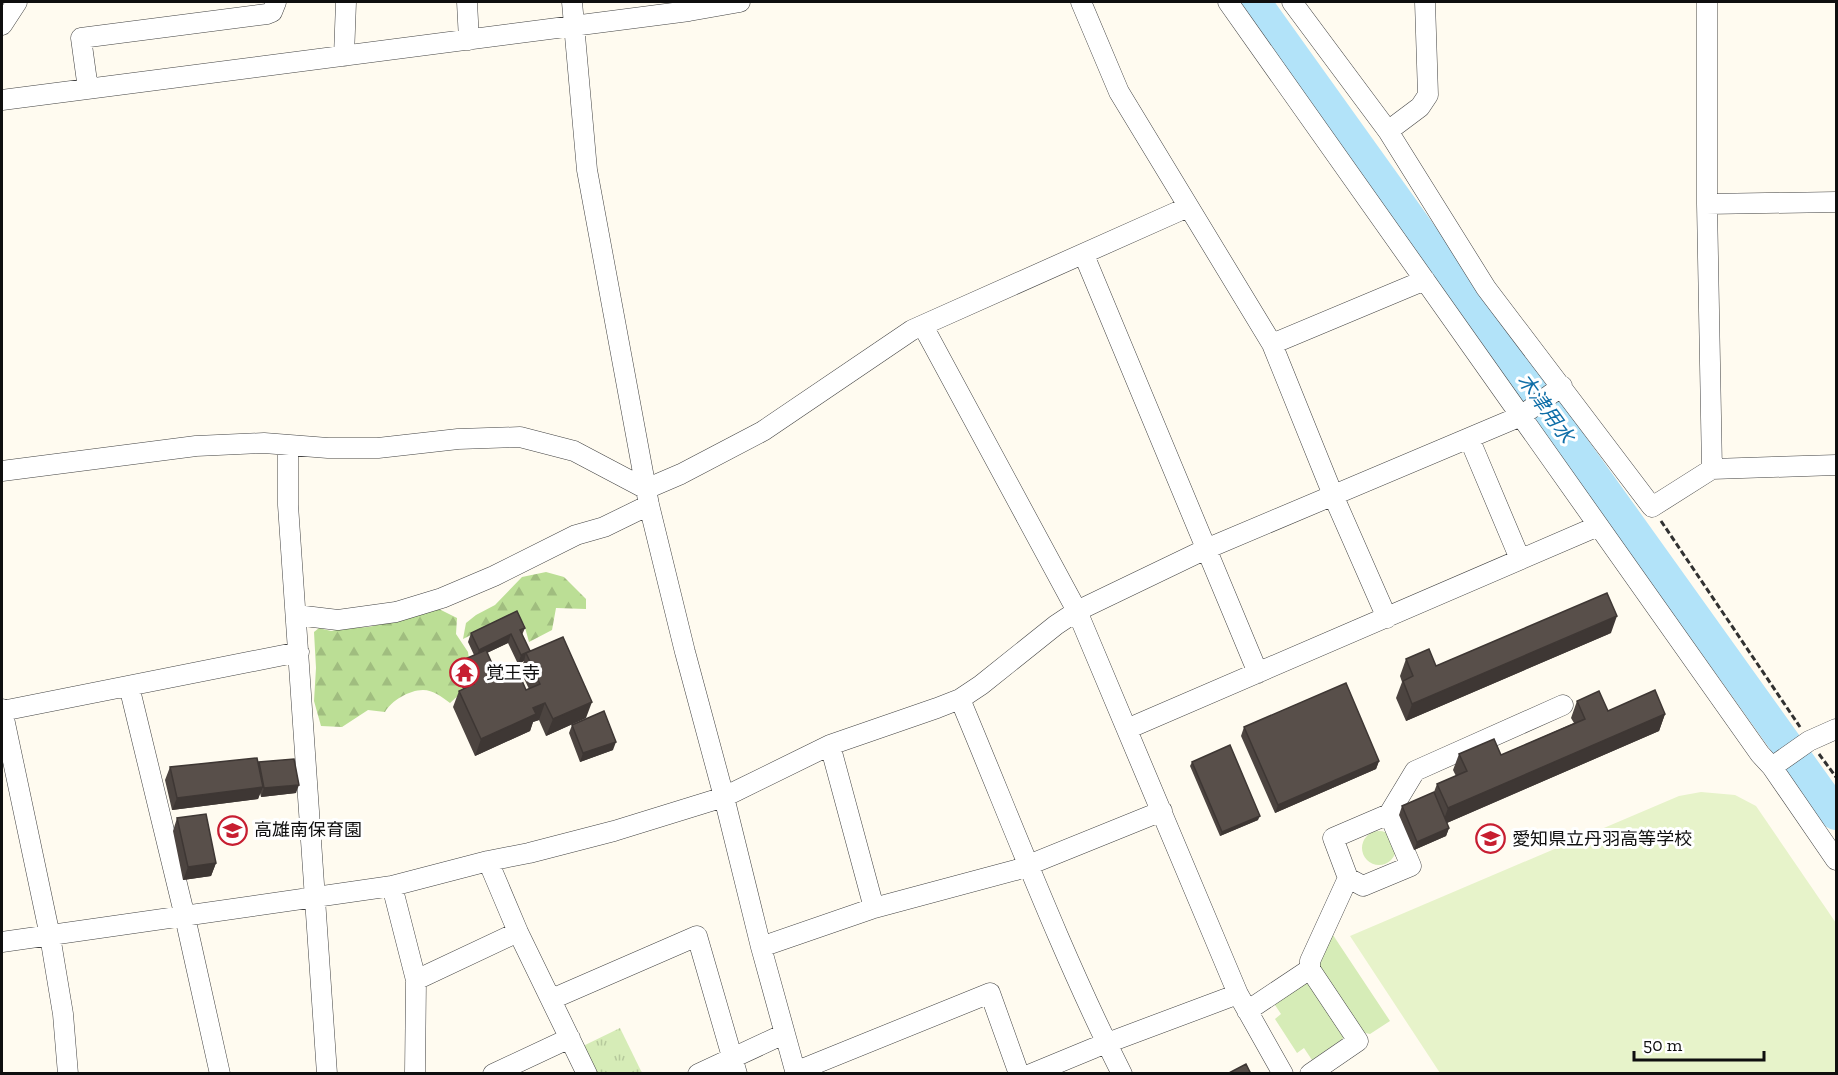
<svg xmlns="http://www.w3.org/2000/svg" width="1838" height="1075" font-family="'Zilla Slab','Noto Sans JP',serif">
<style>
.forest{fill:url(#forest-firs)}
.park{fill:url(#park-tufts)}
.garden{fill:#d6ecb7}
.pitch{fill:#e7f3ca}
.lines{fill:none;stroke-linecap:round;stroke-linejoin:round}
.river{stroke:#b2e3f9;stroke-width:32}
.minor-casing{stroke:#424242;stroke-width:21}
.path{stroke:#313131;stroke-width:3;stroke-dasharray:6 3;stroke-linecap:butt}
.minor{stroke:#fff;stroke-width:20}
.wall{fill:#4c4440;fill-rule:evenodd}
.shaded-wall{fill:#3e3734}
.building{fill:#584f4a;stroke:#3e3734;stroke-width:1.5}
.labels{text-anchor:middle;dominant-baseline:central;stroke-width:6;stroke-linejoin:round;paint-order:stroke}
.poi-label{font-size:18px;fill:#0f0f0f;stroke:#fff;text-anchor:start}
.water-label{font-size:20px;font-style:italic;fill:#106fa8;stroke:#fff}
</style>
<defs>
<pattern id="forest-firs" width="22" height="20" patternUnits="userSpaceOnUse" patternTransform="scale(1.5)"><rect width="22" height="20" fill="#bbde95"/><path d="M5 1l3.5 6h-7zM16 11l3.5 6h-7z" fill="#a0bd7f"/></pattern>
<pattern id="park-tufts" width="24" height="20" patternUnits="userSpaceOnUse" patternTransform="scale(1.5)"><rect width="24" height="20" fill="#d6ecb7"/><path d="M3 7l-1-3M5 7V3M7 7l1-3M15 17l-1-3M17 17v-4M19 17l1-3" fill="none" stroke="#b6c99c"/></pattern>
</defs>
<rect width="100%" height="100%" fill="#fffbf0"/>
<path class="forest" d="M546 572 564 577 586 599V609L556 608 552 630 529 642 524 624 511 615 463 639 466 623 476 615 495 605 522 577Z
M439 609 457 618 456 634 468 652 470 666 461 693 450 703C442 697 433 690 423 690 409 690 391 701 385 712L368 710 342 727 321 726 314 701 316 668 314 632 319 628 331 631 348 628 369 627Z"/>
<path class="park" d="M620 1028 642 1073H594L581 1047Z"/>
<path class="garden" d="M1362 848a17 17 0 1 1 34 0a17 17 0 1 1-34 0Z
M1331 932 1390 1021 1370 1034 1361 1032 1316 965Z
M1306 980 1345 1035 1344 1038 1312 1060 1304 1048 1297 1053 1275 1019 1281 1014 1273 1002Z"/>
<path class="pitch" d="M1701 792 1735 795 1756 806 1836 923V1073H1440L1350 936 1679 796Z"/>
<g class="lines">
<path class="river" d="M1255 2 1836 814"/>
<defs>
<path id="minor" d="M467 2 469 40
M572 2 587 170 649 505 685 652 724 797 761 947 796 1074
M1081 2 1119 92 1272 344 1333 495 1387 618
M1228 2 1760 754 1772 767 1836 860
M1292 2 1388 131
M1425 2 1428 95 1420 107 1388 131 1486 288 1652 507 1712 469 1836 465
M1707 2V204L1712 469
M2 25 17 2
M344 56 346 2
M88 89 81 38 267 14 272 12 276 2
M2 100 689 11 740 2
M1707 204 1836 202
M1084 255 1258 673
M923 326 1077 611 1238 994 1283 1074
M1272 344 1425 280
M1469 438 1520 559
M288 445V505L327 1074
M2 471 196 446 264 443 328 448H378L458 439 520 437 574 451 646 489 681 474 763 431 912 330 1188 207
M296 615 338 620 396 612 442 598 494 576 576 535 604 527 649 505
M129 686 185 917 220 1074
M960 699C1012 823 1061 953 1122 1074
M2 709 50 936 63 1014 68 1074
M2 711 299 652
M1127 729 1598 526
M830 745 874 908
M1772 767 1809 741 1836 729
M1389 814 1415 771 1563 705
M488 861 518 932 587 1074
M392 886 416 980 415 1074
M2 942 392 886 488 861 529 853 614 831 724 797 830 745 937 708 960 699 981 685 1056 625 1077 611 1206 549 1521 416 1562 386
M761 947 874 908 1016 870 1162 811
M1310 969V961L1348 878 1333 838 1389 814 1411 866 1363 886 1348 878
M416 980 518 932
M552 999 697 936 737 1074
M1247 1011 1310 969 1358 1041 1310 1074
M795 1072 990 993 1019 1074
M493 1074 570 1038
M698 1074 784 1034
M1031 1074 1094 1048 1238 994"/>
</defs>
<use href="#minor" class="minor-casing"/>
<path class="path" d="M1661 521 1800 727
M1819 754 1836 777"/>
<use href="#minor" class="minor"/>
</g>
<path class="wall" d="M525 628 522 635 530 651 586 718 546 736 539 720 533 722 530 731 475 756 453 707 459 691 463 689 457 677 463 660 474 655 468 642 471 633ZM508 643 518 664 524 661 520 670 529 689 526 690 498 677 487 653Z
M1611 633 1406 721 1396 698 1402 682 1400 676 1406 659 1436 666Z
M1577 701 1608 711 1665 714 1659 731 1447 823 1449 828 1446 836 1414 850 1399 815 1402 806 1434 792 1437 784 1456 776 1453 770 1459 754 1501 755 1574 723 1571 718Z
M572 725 613 750 580 762 569 733Z
M1244 727 1379 761 1376 769 1275 813 1241 736Z
M259 762 296 793 261 797 260 793 258 799 172 810 165 780 170 767 258 764Z
M1192 762 1258 820 1220 836 1190 766Z
M177 818 216 863 211 876 183 880 173 831Z"/>
<path class="shaded-wall" d="M1617 616 1611 633 1406 721 1412 704Z
M511 634 508 643 476 658 479 650Z
M530 651 526 653 524 661 518 664 521 655Z
M592 702 586 718 546 736 553 719Z
M545 703 539 720 533 722 530 731 475 756 481 739 533 708Z
M1665 714 1659 731 1442 825 1448 808Z
M616 742 613 750 580 762 583 753Z
M1379 761 1376 769 1275 813 1278 805Z
M299 785 296 793 261 797 264 788Z
M263 787 258 799 172 810 177 798Z
M1260 816 1258 820 1220 836 1222 832Z
M1449 828 1446 836 1414 850 1417 842Z
M216 863 211 876 183 880 188 867Z"/>
<path class="building" d="M1607 593 1617 616 1412 704 1403 681 1413 676 1406 659 1429 649 1436 666Z
M517 611 525 628 520 630 530 651 521 655 511 634 479 650 471 633Z
M563 637 592 702 553 719 545 703 533 708 536 714 481 739 459 691 474 684 463 660 486 650 498 677 517 669 526 690 540 684 526 653Z
M1346 683 1379 761 1278 805 1244 727Z
M1655 690 1665 714 1448 808 1437 784 1467 771 1459 754 1494 739 1501 755 1585 719 1577 701 1599 691 1608 711Z
M604 711 616 742 583 753 572 725Z
M1230 745 1260 816 1222 832 1192 762Z
M257 758 263 787 177 798 170 767Z
M294 759 299 785 264 788 259 762Z
M1434 792 1449 828 1417 842 1402 806Z
M206 814 216 863 188 867 177 818Z
M1246 1064 1251 1074H1227Z"/>
<defs>
<symbol id="temple-ring" viewBox="-11 -11 22 22"><circle r="9.5" fill="#fff" stroke="#c71e31" stroke-width="1.5"/><path d="M0-6L5-2H3V0L6.5 2.5H4V6H1.5V3h-3V6H-4V2.5H-6.5L-3 0V-2H-5Z" fill="#c71e31"/></symbol>
<symbol id="school-ring" viewBox="-11 -11 22 22"><circle r="9.5" fill="#fff" stroke="#c71e31" stroke-width="1.5"/><path d="M0-5L7-2L0 1L-7-2ZM-4 1L0 2.5L4 1V4Q0 6-4 4Z" fill="#c71e31"/></symbol>
</defs>
<g fill-rule="evenodd">
<use href="#temple-ring" x="448" y="656" width="33" height="33"/>
<use href="#school-ring" x="216" y="814" width="33" height="33"/>
<use href="#school-ring" x="1474" y="822" width="33" height="33"/>
</g>
<g class="labels">
<g class="poi-label">
<text x="486" y="673">覚王寺</text>
<text x="254" y="830">高雄南保育園</text>
<text x="1512" y="839">愛知県立丹羽高等学校</text>
</g>
<g class="water-label">
<text transform="translate(1546 408) rotate(54)">木津用水</text>
</g>
</g>
<rect width="1838" height="1075" fill="none" stroke="#0f0f0f" stroke-width="6"/>
<path d="M1634 1051v9h130v-9" fill="none" stroke="#0f0f0f" stroke-width="3"/>
<text x="1643" y="1051" font-size="18" fill="#0f0f0f" stroke="#ffffff" stroke-width="4.5" paint-order="stroke">50 m</text>
</svg>
